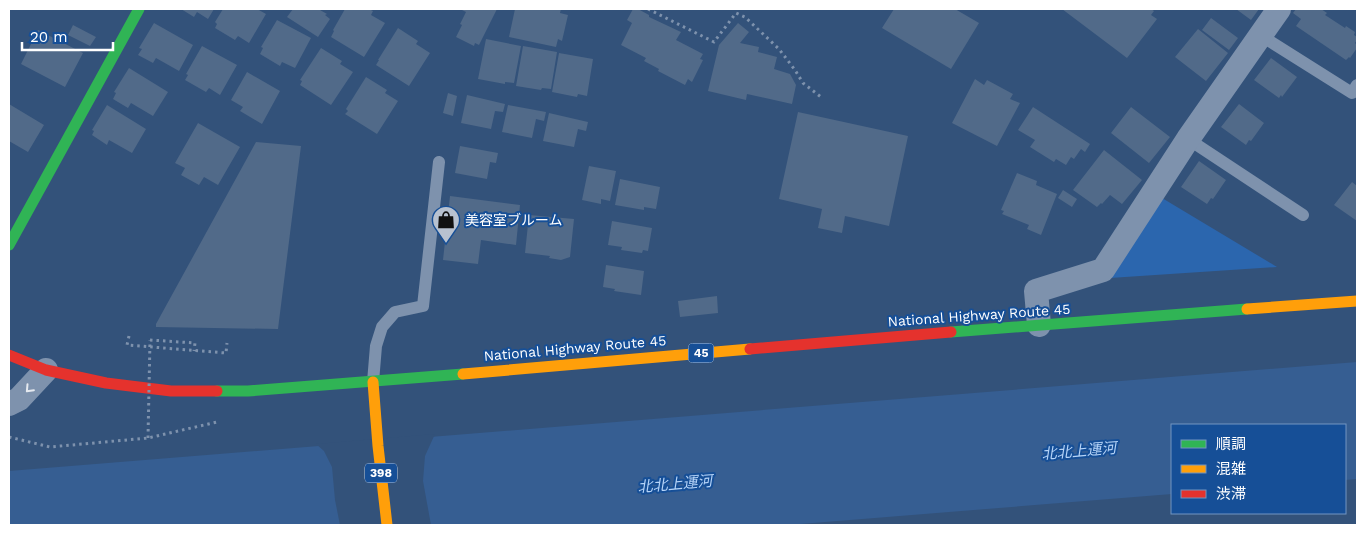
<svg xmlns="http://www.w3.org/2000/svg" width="1366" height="534" font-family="'Work Sans','Noto Sans JP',sans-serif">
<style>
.green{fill:#2b66ae}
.water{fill:#365e92}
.pier{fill:#33527a}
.building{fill:#516a89}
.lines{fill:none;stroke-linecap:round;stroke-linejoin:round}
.path{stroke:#7e92ad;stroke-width:3;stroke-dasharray:2.5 4;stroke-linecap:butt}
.lane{stroke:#7e92ad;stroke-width:12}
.street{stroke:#7e92ad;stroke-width:24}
.fast{stroke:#30b455;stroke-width:11}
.slow{stroke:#ff9f0a;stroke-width:11}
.jam{stroke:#e5322d;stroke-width:11}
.path-bridge{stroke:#7e92ad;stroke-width:3;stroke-dasharray:2.5 4;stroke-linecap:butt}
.oneway{stroke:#e5e9ef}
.labels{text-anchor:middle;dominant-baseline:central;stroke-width:4;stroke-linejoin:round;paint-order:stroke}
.shield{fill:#164f97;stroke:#b9cae0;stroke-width:1}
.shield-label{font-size:12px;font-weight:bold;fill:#fff}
.poi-label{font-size:14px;fill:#fff;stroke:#164f97;text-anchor:start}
.street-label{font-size:14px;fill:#fff;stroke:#164f97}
.water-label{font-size:15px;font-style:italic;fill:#b6d4f8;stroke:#164f97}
</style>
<rect width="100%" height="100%" fill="#33527a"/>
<path class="green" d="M1162 198 1277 267 1110 278Z"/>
<path class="water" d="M1357 362V479L1345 480V425H1172V494L788 525H9V471Z"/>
<path class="pier" d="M435 434 425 456 423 481 431 525H340L335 500 332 467 324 451 316 444Z"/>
<path class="building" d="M181 9H214L208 19 197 12 194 17Z
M223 9H257L266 14 249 43 238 36 235 40 215 28 217 24 215 22Z
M293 9H321L320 10 327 14 325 15 330 19 318 37 287 17Z
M345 9H369L373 11 371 15 385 23 364 57 331 37 334 31 333 30Z
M460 9H497L479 45 475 43 474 46 456 37 462 25 460 24 466 12Z
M515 9H561L560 13 568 15 562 41 558 39 556 47 509 37Z
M633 9H638L649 15V17L681 32 676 40 703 54 700 59 703 60 692 82 688 79 685 85 658 71 659 69 644 61 646 58 621 45 632 23 627 20Z
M894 9H955L979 23 951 69 882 28Z
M1062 9H1151L1154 11 1151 15 1157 19 1127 58Z
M1236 9H1259L1251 20Z
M1296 9H1321L1327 13 1325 15 1345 28 1346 26 1355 32 1354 35 1357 37V40L1355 43 1357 45V48L1350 58 1349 57 1346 60 1296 26 1301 19 1293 13Z
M1211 18 1238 38 1229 50 1202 30Z
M277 20 311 38 295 68 282 62 280 66 260 54 263 48 261 47Z
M154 23 193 45 179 71 156 58 153 63 138 55 142 49 139 48Z
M738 23 749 32 740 43 759 47 758 52 777 57 774 69 790 74 796 85 792 104 747 94 746 100 708 91 719 45Z
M73 25 96 37 90 46 68 35Z
M398 28 418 41 416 44 430 53 409 86 376 65 379 60H378Z
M1198 29 1228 53 1206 81 1175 57Z
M38 30 83 53 65 87 21 64Z
M486 39 521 46 514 83 505 82V84L478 79Z
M202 46 237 65 220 95 209 88 206 92 185 80 188 75 186 74Z
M523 46 557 52 551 89 542 88 541 90 516 86Z
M321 48 342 61 340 64 353 72 331 105 300 85 302 81 300 80Z
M559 53 593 59 587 96 578 94 577 97 552 92Z
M1271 58 1297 77 1282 97 1281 95 1279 98 1254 80Z
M129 68 168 92 153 116 131 103 128 108 113 99 116 93 114 92Z
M247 72 280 91 262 124 240 111 243 107 231 100Z
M366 77 387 90 385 93 398 101 377 134 345 114 348 111 346 109Z
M975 79 984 85 987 80 1013 94 1010 99 1020 103 997 146 952 123Z
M448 93 457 96 453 116 443 113Z
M467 95 505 104 503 112 495 111 491 129 461 123Z
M9 104 44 125 28 152 9 141Z
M1239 104 1264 123 1251 141 1249 140 1246 145 1221 127Z
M107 105 146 129 132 153 109 140 107 145 92 135 94 131 92 130Z
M508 105 546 112 544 121 536 119 532 138 502 132Z
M1033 107 1090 144 1085 152 1081 149 1074 159 1071 157 1066 165 1056 159 1054 162 1030 147 1035 140 1018 130Z
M1131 107 1170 137 1149 163 1111 133Z
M798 112 908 136 889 226 845 216 842 233 818 228 822 209 779 199Z
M549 113 588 122 586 131 578 129 574 147 543 141Z
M198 123 240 147 218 185 204 177 199 185 181 175 185 168 175 163Z
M256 142 301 146 278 329 156 327V324Z
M460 146 498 153 496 163 490 162 487 179 455 173Z
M1104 150 1142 180 1122 204 1110 195 1102 204 1101 203 1097 207 1073 190Z
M1199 161 1226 180 1213 199 1211 198 1207 204 1181 187Z
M589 166 616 171 610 201 601 199V204L582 200Z
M1017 173 1037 181 1036 185 1057 194 1041 235 1027 229 1029 225 1002 214 1004 211 1001 210Z
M620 179 660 187 656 209 644 207V210L615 205Z
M1352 182 1357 186V221L1334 205Z
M1063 190 1077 199 1072 207 1058 198Z
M450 196 520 205 516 245 481 240 478 264 443 260Z
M529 215 574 219 570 257 561 260 549 258 550 256 525 253Z
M612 221 652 228 648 251 643 250 642 253 621 250 622 247 608 245Z
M606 265 644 271 641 295 614 291 615 289 603 287Z
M717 296 718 313 680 317 678 301Z"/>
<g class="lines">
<path class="path" d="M648 9 714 42 736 13 745 17 779 49 795 70 803 83 821 97
M129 336 127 345 226 353 227 343
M150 340 195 343 194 351
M9 437 50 447 148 438 217 422"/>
<path class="lane" d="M1260 35 1352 93 1357 85
M1188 139 1303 215
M373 382 376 346 382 327 395 312 423 306 439 162"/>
<path class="street" d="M1039 325 1036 291 1103 270 1188 139 1279 9
M9 404 19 399 46 370"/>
<path class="fast" d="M9 245 139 9
M951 332 1247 309
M217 391H248L463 374"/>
<path class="slow" d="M1247 309 1357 301
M463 374 750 349
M373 382 378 446 387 525"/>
<path class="jam" d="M750 349 951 332
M9 355 46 370 106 383 171 391H217"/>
<path class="path-bridge" d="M148 438 150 340"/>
</g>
<defs><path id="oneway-chevron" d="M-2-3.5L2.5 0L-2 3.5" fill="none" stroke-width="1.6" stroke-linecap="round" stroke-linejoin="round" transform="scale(1.25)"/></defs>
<use class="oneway" href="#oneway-chevron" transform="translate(29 389) rotate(133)"/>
<defs>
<symbol id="shop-pin" viewBox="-11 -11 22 30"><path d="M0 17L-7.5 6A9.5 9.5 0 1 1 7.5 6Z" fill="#b8c2d0" stroke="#164f97"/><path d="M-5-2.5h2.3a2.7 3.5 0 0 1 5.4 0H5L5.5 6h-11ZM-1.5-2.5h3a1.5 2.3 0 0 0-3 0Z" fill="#111"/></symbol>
</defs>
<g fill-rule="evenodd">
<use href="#shop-pin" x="430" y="204" width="32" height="43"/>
</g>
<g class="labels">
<g class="shield">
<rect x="688.5" y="343.5" width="25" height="19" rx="4"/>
<rect x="365" y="463.5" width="32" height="19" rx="4"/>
</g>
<g class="shield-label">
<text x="701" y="353">45</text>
<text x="381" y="473">398</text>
</g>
<g class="poi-label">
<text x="465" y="220">美容室ブルーム</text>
</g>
<g class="street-label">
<text transform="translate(979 315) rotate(-4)">National Highway Route 45</text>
<text transform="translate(575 348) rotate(-5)">National Highway Route 45</text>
</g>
<g class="water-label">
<text transform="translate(1079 451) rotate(-5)">北北上運河</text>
<text transform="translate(675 484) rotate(-5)">北北上運河</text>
</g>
</g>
<rect width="1366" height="534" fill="none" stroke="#ffffff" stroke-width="20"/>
<rect x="1171" y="424" width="175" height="90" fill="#164f97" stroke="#7395c1"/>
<rect x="1181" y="440" width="25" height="8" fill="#30b455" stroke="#7395c1"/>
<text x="1216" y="449" font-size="15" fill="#ffffff">順調</text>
<rect x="1181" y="465" width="25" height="8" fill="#ff9f0a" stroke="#7395c1"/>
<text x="1216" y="474" font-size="15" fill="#ffffff">混雑</text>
<rect x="1181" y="490" width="25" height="8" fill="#e5322d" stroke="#7395c1"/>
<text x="1216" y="499" font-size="15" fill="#ffffff">渋滞</text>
<path d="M22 42v8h91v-8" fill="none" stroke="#ffffff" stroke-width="2.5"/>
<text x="30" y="42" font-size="15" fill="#ffffff" stroke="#164f97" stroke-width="4" paint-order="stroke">20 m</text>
</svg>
